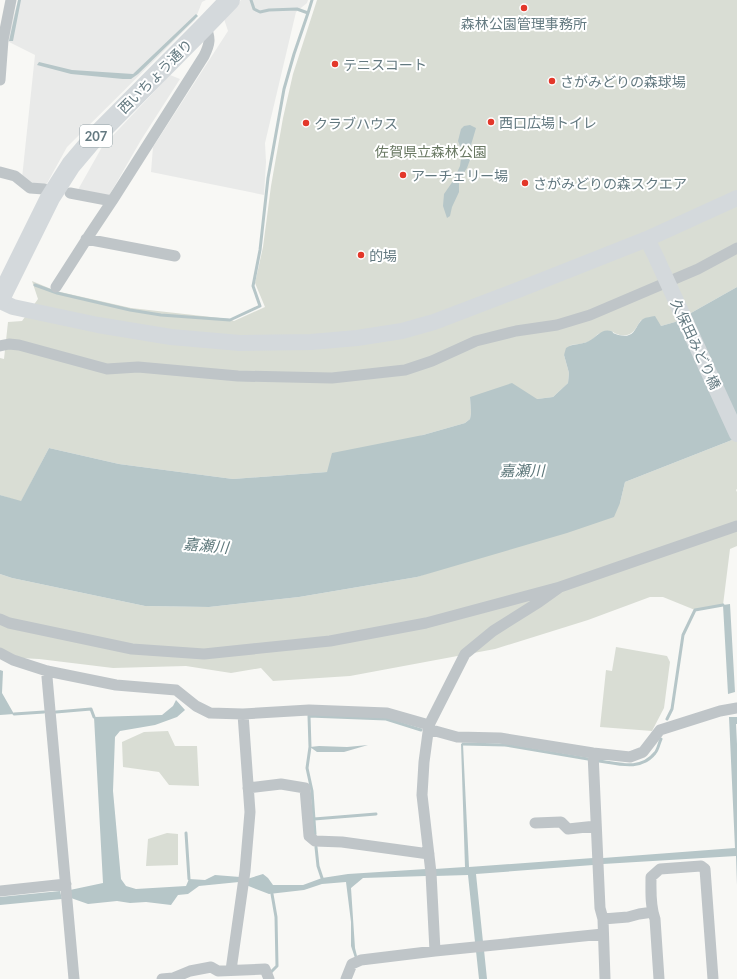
<svg xmlns="http://www.w3.org/2000/svg" width="737" height="979" font-family="Lato,'Noto Sans JP',sans-serif">
<style>
.built{fill:#e9eae9}
.green{fill:#d9ddd4}
.water{fill:#b6c6c8}
.lines{fill:none;stroke-linecap:round;stroke-linejoin:round}
.stream{stroke:#b6c6c8;stroke-width:3}
.street{stroke:#bfc5c8;stroke-width:11}
.secondary{stroke:#d4d9dc;stroke-width:16}
.highway{stroke:#d4d9dc;stroke-width:20}
.poi-dot{fill:#e3372a;stroke:#fff;stroke-width:1.5}
.labels{text-anchor:middle;dominant-baseline:central;stroke-width:4;stroke-linejoin:round;paint-order:stroke}
.shield{fill:#fff;stroke:#92a1a6;stroke-width:1}
.shield-label{font-size:13px;font-weight:bold;fill:#637980}
.poi-label{font-size:14px;fill:#637980;stroke:#fff;text-anchor:start}
.street-label{font-size:14px;fill:#637980;stroke:#fff}
.park-label{font-size:14px;fill:#697862;stroke:#fff}
.water-label{font-size:15px;font-style:italic;fill:#5e787b;stroke:#fff}
</style>
<rect width="100%" height="100%" fill="#f8f8f5"/>
<path class="built" d="M18 0H206L202 2 195 20 67 147 45 187 34 186 22 178 35 55 7 41Z
M241 0H308L307 3 296 12 265 143 266 162 264 195 151 172 153 147 228 31 224 19Z
M170 75 180 79 141 140 106 201 75 195 102 147Z"/>
<path class="green" d="M317 0H737V287L675 322 661 326 641 320C635 329 633 337 620 335 617 334 614 333 611 331L598 334 591 341 580 344 571 345 564 355 569 373 568 383 553 397 537 399 470 397 471 413 470 419 465 423 423 435 327 472 233 479 119 464 49 448 21 502 0 495V358L4 359 8 322 22 321 38 299 32 281 56 291 131 308 229 319 234 321 265 307 255 283 263 247 271 186 283 118 293 74Z
M737 438V489L736 490 737 492V546L730 549 723 605 695 610 663 597H650L588 620 495 649 350 676 273 681 261 668 231 673 186 666 113 668 39 659 0 657V574L12 578 145 606 209 607 299 597 417 577 620 503 625 482Z
M616 647 667 656 670 662 664 708 652 731 600 727 606 670 612 671Z
M168 731 175 746H197L199 786 169 785 159 772 123 767 122 742 144 732Z
M167 833 178 834V865L146 866 148 839Z"/>
<path class="water" d="M18 0H21L13 41H9Z
M196 14 198 16 138 74 131 79H123L71 74 37 65 39 62 72 70 133 74Z
M470 125 476 128 471 145V157L467 168 459 180V192L452 207 450 216 447 218 443 206 444 194 453 181 460 166 462 151 458 141 461 129 464 126Z
M737 287V438L625 482 620 503 614 517 567 533 417 577 299 597 209 607 145 606 12 578 0 574V495L21 501 49 448 119 464 233 479 327 472 332 453 423 435 465 423 470 419 471 413 470 397 512 383 537 399 553 397 568 383 569 373 564 355 566 348C573 343 582 345 589 341 596 338 601 328 611 331 612 331 613 332 613 333 617 335 625 337 629 335 636 333 637 323 643 319 646 317 651 317 655 316L661 326 675 322Z
M730 604 735 692 728 694 723 605Z
M0 670 3 671 2 693 14 714 0 715Z
M176 700 185 710 177 717 155 725 120 731 115 737 113 791 121 879 126 886 136 889 186 886 189 879 205 880 215 875 240 877 239 882 199 886 188 894 178 895 171 905 146 902 130 903 117 901 88 904 71 898 70 890 103 883 94 717 162 715 173 706Z
M729 717H737V724H736L737 744V885L736 856 603 864V858L735 848Z
M461 744H463L469 867 593 858V865L476 874 483 942H475L468 875 435 876V869L465 867Z
M368 745 344 752H317L310 747 319 746 347 747Z
M426 869V876L363 878 351 888 355 948 357 956 355 958 351 946V922L346 882 322 884 304 890 269 894 246 885 247 879 263 874 268 878 273 885H303L322 878 348 874Z
M60 891 62 899 0 905V897Z
M484 950 487 979H479L476 951Z"/>
<g class="lines">
<path class="stream" d="M251 0 254 9 260 12 269 10 297 9 308 13
M35 285 57 293 130 310 161 315 230 320 260 306 253 286 260 250 268 178 284 89 294 54 308 13 312 0
M56 712 91 709 94 717
M14 714 44 712
M667 719 672 709 683 635 695 610 723 605
M463 744 505 745 588 759
M599 761C619 764 641 771 655 753 658 750 659 743 661 739
M314 819 376 814
M186 833 189 879
M315 834 312 791 307 768 310 747 309 716 386 719 421 730
M316 847 318 866 322 878
M270 973 277 966 276 917 272 894"/>
<path class="street" d="M0 80 3 40 11 0
M0 172 15 176 30 188 44 189
M70 193 112 201
M86 239 175 256
M56 287 90 234 112 201 204 56C210 44 211 38 205 26
M0 346 9 344 19 345 107 369 138 367 238 376 332 378 405 370 432 361 476 341 516 331 557 325 590 315 698 269 737 248
M0 619 9 623 132 649 204 654 330 641 426 623 560 587
M0 653 13 660 47 671 116 685 176 690 196 706 210 713 243 714 309 710 387 713 429 725 424 762 422 795 431 873 435 951
M47 671V677L74 979
M429 725 465 654 493 631 539 602 560 587 737 526
M428 729 457 737 500 738 593 753 630 757 643 752 660 730 720 711 737 708
M593 753 600 908 603 919 605 979
M248 788 281 784 305 788 309 836 315 841 342 842 429 854
M535 823 561 822 568 829 596 826
M0 891 66 884
M603 919 628 917 639 914 653 912
M231 970 245 871 250 812 243 714
M162 979 173 978 190 971 211 967 218 971 265 969 269 979
M346 979 352 964 361 960 435 951 603 934
M659 979 655 919C650 906 651 891 651 877L660 869 701 866 705 869 713 979"/>
<path class="secondary" d="M647 239 655 255 737 434
M0 301 13 307 98 325 171 337 240 343 311 342 357 338 402 331 434 322 518 290 647 239 737 198"/>
<path class="highway" d="M0 299 50 198 71 165 93 139 205 26 230 0"/>
</g>
<g class="poi-dot">
<circle cx="524" cy="8" r="4"/>
<circle cx="335" cy="64" r="4"/>
<circle cx="552" cy="81" r="4"/>
<circle cx="491" cy="122" r="4"/>
<circle cx="306" cy="123" r="4"/>
<circle cx="403" cy="175" r="4"/>
<circle cx="525" cy="183" r="4"/>
<circle cx="361" cy="255" r="4"/>
</g>
<g class="labels">
<rect class="shield" x="80" y="125" width="32" height="22" rx="3"/>
<g class="shield-label">
<text x="96" y="136">207</text>
</g>
<g class="poi-label">
<text x="524" y="23" text-anchor="middle">森林公園管理事務所</text>
<text x="343" y="64">テニスコート</text>
<text x="560" y="81">さがみどりの森球場</text>
<text x="499" y="122">西口広場トイレ</text>
<text x="314" y="123">クラブハウス</text>
<text x="411" y="175">アーチェリー場</text>
<text x="533" y="183">さがみどりの森スクエア</text>
<text x="369" y="255">的場</text>
</g>
<g class="street-label">
<text transform="translate(155 76) rotate(-45)">西いちょう通り</text>
<text transform="translate(696 344) rotate(65)">久保田みどり橋</text>
</g>
<g class="park-label">
<text x="431" y="151">佐賀県立森林公園</text>
</g>
<g class="water-label">
<text x="522" y="470">嘉瀬川</text>
<text transform="translate(206 545) rotate(5)">嘉瀬川</text>
</g>
</g>
</svg>
